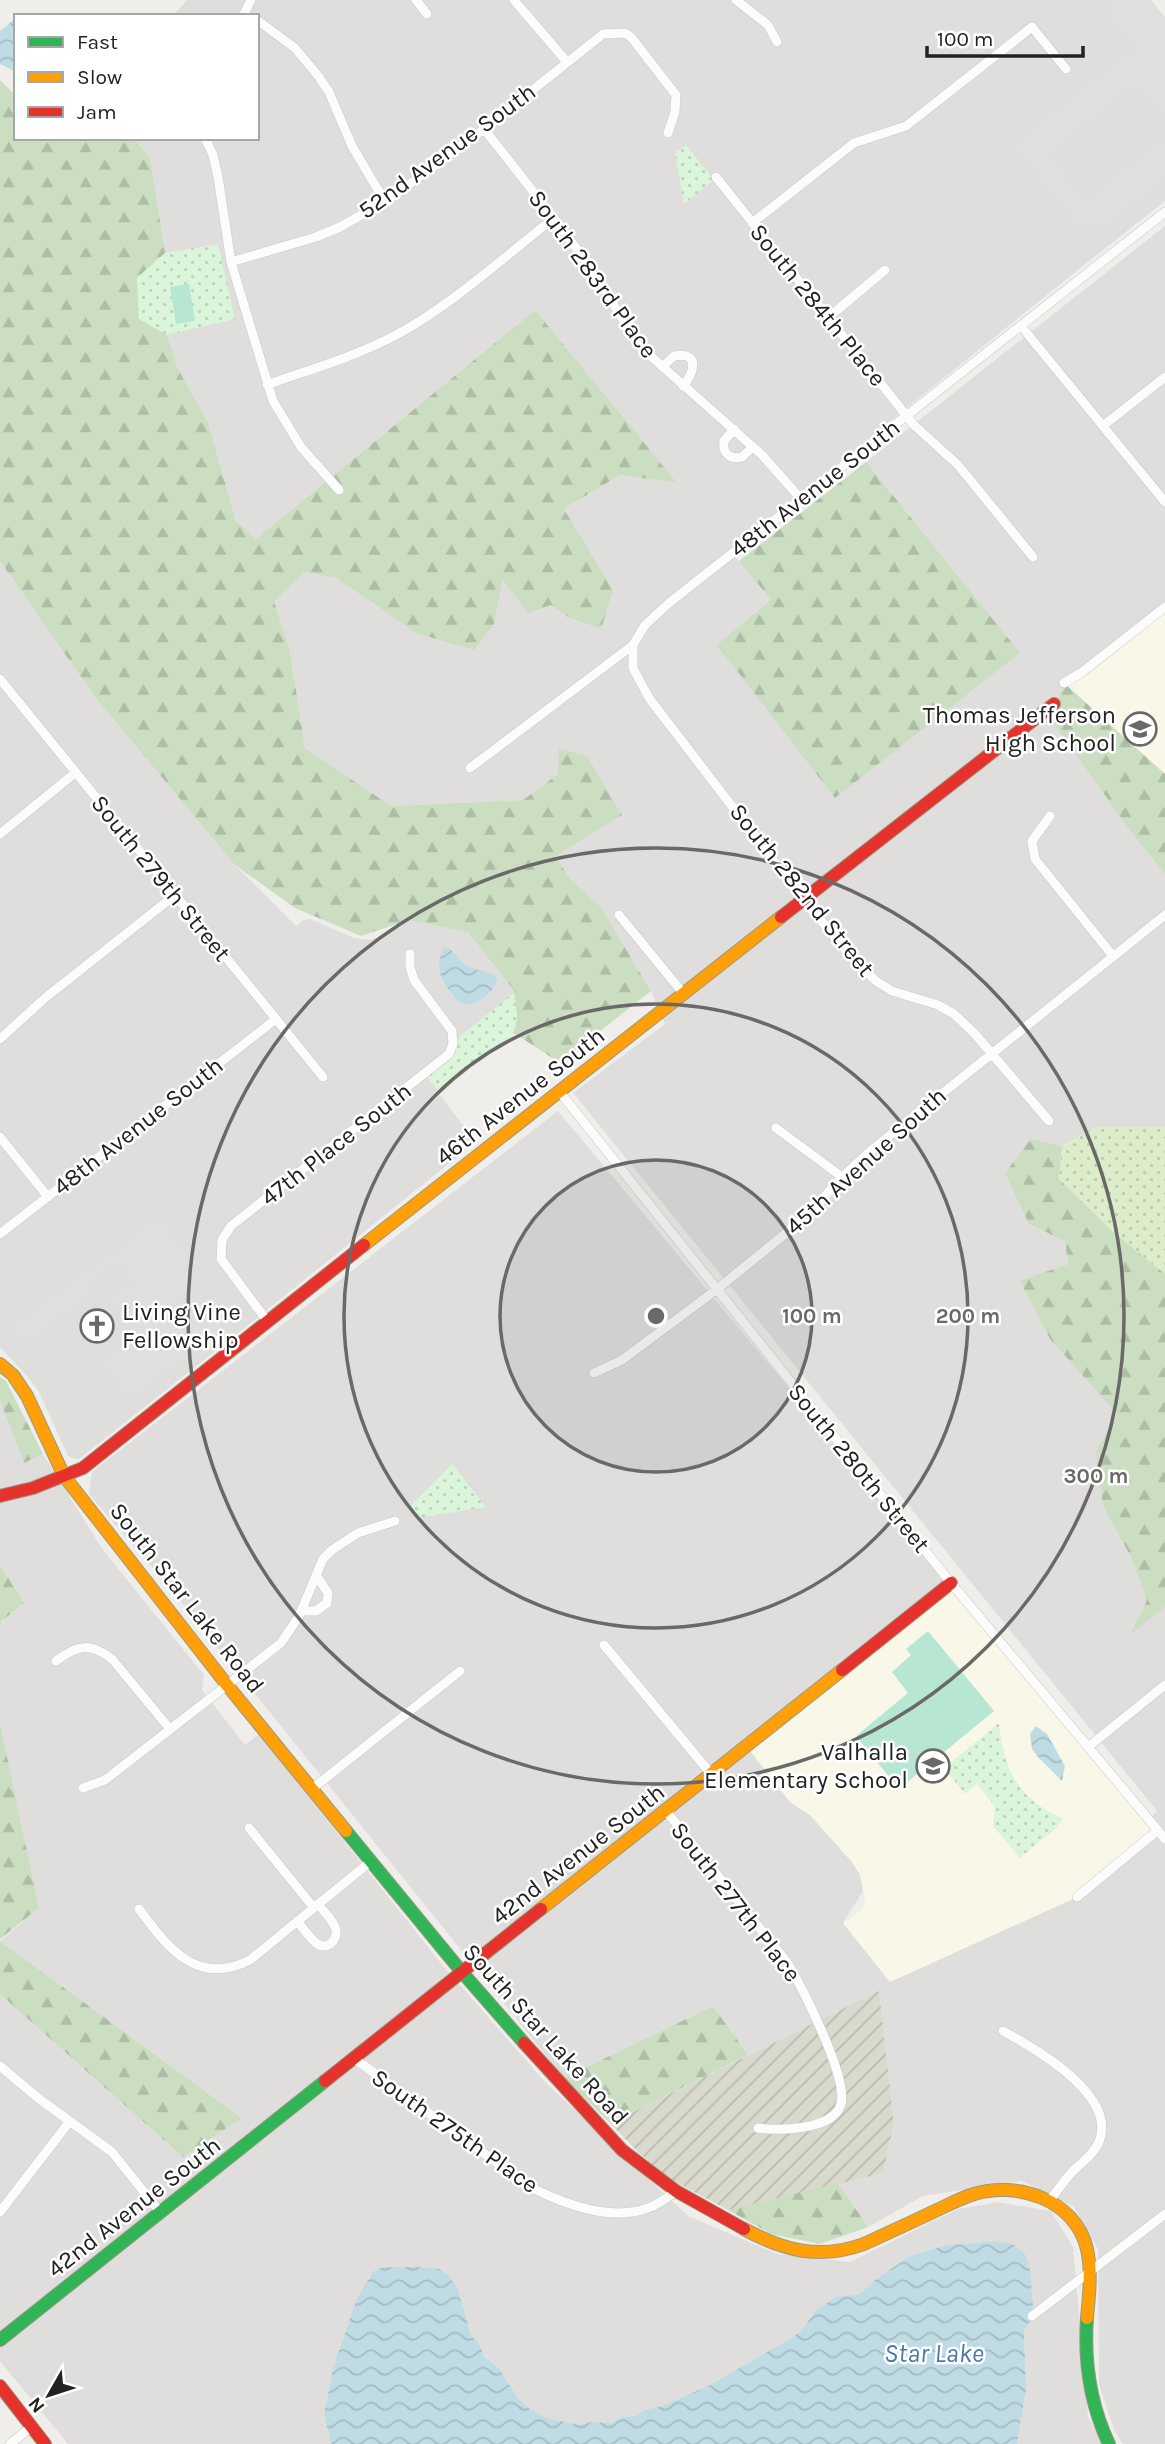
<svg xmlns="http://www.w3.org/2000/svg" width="1165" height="2444" font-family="Karla,sans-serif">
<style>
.residential{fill:#dfdedc}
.education{fill:#f8f7e8}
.religious{fill:#dededc}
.construction{fill:url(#construction-furrows)}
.grass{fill:url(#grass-dots)}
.forest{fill:url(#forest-firs)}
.park{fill:url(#park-dots)}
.pitch{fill:#b7e6d2}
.parking{fill:#e0dfde}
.water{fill:url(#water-waves)}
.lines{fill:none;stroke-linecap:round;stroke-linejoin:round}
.street-casing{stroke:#c9c8c7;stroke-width:10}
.fast-casing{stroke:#999a82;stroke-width:14}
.slow-casing{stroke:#999a82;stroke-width:14}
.jam-casing{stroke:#999a82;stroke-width:14}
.street{stroke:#fdfcfc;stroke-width:9}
.fast{stroke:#30b455;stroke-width:12}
.slow{stroke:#ff9f0a;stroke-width:12}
.jam{stroke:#e5322d;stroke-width:12}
.ring{fill:none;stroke:#6a6968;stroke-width:3.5}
.labels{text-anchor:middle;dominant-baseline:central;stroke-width:5;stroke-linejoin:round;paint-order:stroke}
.street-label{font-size:24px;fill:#222;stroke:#fff}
.poi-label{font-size:24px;fill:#222;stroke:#fff;text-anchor:end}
.water-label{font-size:26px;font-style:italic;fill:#4a7aab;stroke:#fff}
.centre{fill:#6a6968;stroke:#fff;stroke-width:3.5}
.ring-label{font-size:21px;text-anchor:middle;font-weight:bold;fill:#6a6968;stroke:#fff;stroke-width:5;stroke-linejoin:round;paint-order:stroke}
</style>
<defs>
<pattern id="construction-furrows" width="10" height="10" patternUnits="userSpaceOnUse" patternTransform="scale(1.75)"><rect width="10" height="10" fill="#d9d9cd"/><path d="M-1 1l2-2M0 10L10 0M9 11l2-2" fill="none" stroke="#babab0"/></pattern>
<pattern id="grass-dots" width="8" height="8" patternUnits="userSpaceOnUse" patternTransform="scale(1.75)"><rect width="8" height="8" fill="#ddeccb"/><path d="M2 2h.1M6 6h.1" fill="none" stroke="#bdcaae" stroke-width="1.8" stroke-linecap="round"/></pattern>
<pattern id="forest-firs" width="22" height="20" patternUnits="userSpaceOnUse" patternTransform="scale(1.75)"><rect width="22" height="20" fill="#cbdec1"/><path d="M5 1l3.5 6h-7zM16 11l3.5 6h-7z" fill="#aebea6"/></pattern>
<pattern id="park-dots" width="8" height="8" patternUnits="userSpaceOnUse" patternTransform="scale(1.75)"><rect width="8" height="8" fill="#daf5da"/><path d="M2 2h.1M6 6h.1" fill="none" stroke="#bbd2bb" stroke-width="1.8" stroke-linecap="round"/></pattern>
<pattern id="water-waves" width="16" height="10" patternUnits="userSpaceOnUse" patternTransform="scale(1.75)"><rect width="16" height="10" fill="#bfdbe3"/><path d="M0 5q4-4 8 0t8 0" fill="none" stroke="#a4bcc2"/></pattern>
</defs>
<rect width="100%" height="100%" fill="#f0eeeb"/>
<path class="residential" d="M187 0H1094L1090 4 1124 47 1004 144 1094 257 730 550 771 600 1019 653 866 462 1165 226V603L1064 683 1134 836 1165 874V1127H1096L1062 1146 1031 1139 1029 1224 1065 1241 1068 1264 1021 1282 1050 1339 1118 1414 1130 1555 1147 1600 1131 1633 1165 1607V2444H1123L1115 2432 1099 2384 1098 2249 1074 2207 1022 2181 923 2196 868 2227 838 2183 883 2173 894 2123 879 1991 748 2055 713 2006 564 2078 178 1598 89 1494 92 1472 558 1111 951 1583 790 1802 810 1815 852 1862 861 1875 863 1891 843 1923 890 1982 1077 1897 1157 1811 573 1093 665 1024 651 991 601 907 571 880 555 856 558 774 523 800 391 806 305 748 290 651 274 601 305 572 336 578 416 633 494 624 503 580 551 605 566 616 613 590 564 509 620 475 675 483 535 310 256 539 236 521 208 422 178 369 167 335 139 319 150 159 134 138H257V16H173Z
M0 561 95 697 235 865 296 926 304 920 310 919 354 938 370 940 378 937 411 916 471 927 520 991 514 1033 439 1094 472 1137V1145L248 1325 158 1214 0 1338Z
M0 1401 24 1463 43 1454 103 1550 204 1675 202 1690 245 1745 259 1734 439 1961 544 2081 688 2216 777 2254 850 2262 958 2209 998 2202 1051 2211 1073 2247 1088 2416 1102 2444H1017L1026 2389 1024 2330 1031 2320 1033 2306 1032 2301 996 2241 947 2245 910 2256 875 2280 860 2294 836 2297 815 2311 805 2326 793 2337 708 2386 662 2406 644 2410 636 2416 622 2417 610 2423 591 2422 579 2425 547 2418 531 2410 518 2398 499 2368 484 2355 480 2345 471 2335 468 2324 439 2269 422 2267 369 2277 367 2285 357 2298 333 2368 324 2414 331 2444H68L0 2361V1994L182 2156 241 2117 0 1941 39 1908 0 1723V1627L2 1622 24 1603 0 1565Z"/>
<path class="education" d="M1165 607V774L1064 683Z
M951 1583 1158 1830 1077 1897 890 1982 843 1923 863 1909 865 1901 860 1875 852 1862 810 1815 790 1802 747 1747Z"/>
<path class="religious" d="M1094 0H1151L1165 17V201L1094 257 1004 144 1124 47 1090 4Z
M158 1214 248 1325 79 1459 72 1458 68 1456 39 1392 29 1378 0 1347V1338Z"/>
<path class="construction" d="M879 1991 894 2123 883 2173 728 2210 670 2179 638 2152 610 2123Z"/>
<path class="grass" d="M1096 1127H1165V1274L1112 1231 1059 1179 1062 1146Z"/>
<path class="forest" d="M0 80 16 96V138H134L150 159 165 253 137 278 139 319 167 335 178 369 208 422 236 521 256 539 535 310 677 483 620 475 564 509 613 590 601 629 566 616 551 605 528 613 503 580 494 624 474 650 416 633 336 578 305 572 274 601 290 651 305 748 391 806 523 800 558 774 559 748 587 756 622 815 555 856 571 880 601 907 651 991 560 1063 514 1033 517 1016 514 990 468 932 409 920 361 936 295 908 235 865 95 697 0 561Z
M866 462 1020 653 835 798 717 645 771 600 739 561Z
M1064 683 1165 774V874L1134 836 1045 711 1058 701Z
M1031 1139 1062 1146 1059 1179 1112 1231 1165 1274V1607L1130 1635 1147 1600 1130 1555 1103 1506 1096 1452 1117 1414 1050 1339 1020 1281 1068 1264 1065 1241 1029 1224 1005 1173Z
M0 1377 6 1381 43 1454 24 1463 0 1401Z
M0 1565 24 1603 2 1621 0 1627Z
M0 1723 39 1908 0 1939Z
M0 1941 242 2118 183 2157 0 1994Z
M713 2006 748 2055 610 2123 564 2078Z
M838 2183 868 2227 820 2244 771 2234 728 2210Z"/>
<path class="park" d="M686 145 714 180 684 204 675 152Z
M218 244 235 319 167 335 139 319 137 278 165 253Z
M514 993 517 1016 514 1033 440 1093 427 1077 453 1056 459 1037Z
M452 1464 486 1507 417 1518 410 1506Z
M999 1723C1004 1771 1018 1798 1063 1819L1056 1828 1020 1858 993 1826 995 1807 977 1784 965 1794 944 1768Z"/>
<path class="pitch" d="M189 284 195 321 176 324 170 287Z
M928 1631 994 1711 899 1789 856 1736 908 1693 892 1672 911 1655 906 1649Z"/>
<path class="parking" d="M1109 0H1146L1165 23V120L1136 84 1048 154 1086 200 1165 137V179L1102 229 1095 220 1081 231 1013 145 1135 48 1104 8 1110 3Z
M158 1219 204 1278 176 1300 207 1341 129 1398 101 1360 135 1336 110 1301 134 1282 119 1262 92 1283V1295L25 1342 15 1328Z"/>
<path class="water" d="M16 18V72L0 64V31Z
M445 947C454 950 458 959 466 965 476 972 489 969 497 978 497 990 477 1006 464 1004 459 1004 455 998 452 994 440 981 434 963 445 947Z
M1036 1726 1047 1734 1065 1766 1062 1781 1037 1756 1032 1749 1030 1734Z
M996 2241 1012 2244 1025 2254 1030 2269 1033 2306 1031 2320 1024 2330 1026 2389 1017 2444H331L324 2414 333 2368 357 2298 374 2271 383 2267H422L439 2269 449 2276 457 2287 471 2335 480 2345 484 2356 499 2368 518 2398 531 2410 547 2418 579 2425 591 2422 610 2423 622 2417 636 2416 644 2410 662 2406 708 2386 793 2337 805 2326 815 2311 836 2297 860 2294 875 2280 910 2256 947 2245Z"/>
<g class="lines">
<defs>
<path id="street" d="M416 0 427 14
M514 0 567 62
M736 0 768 25 777 42
M243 16 251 0
M257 20 295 48 319 77 329 92 352 146 385 202
M484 129 554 218 597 277 624 322 645 351 762 455 801 499
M205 138 213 155 218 177 231 262 273 401 301 447 339 490
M716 177 914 425 958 465 1033 557
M752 223 854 143 906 126 1032 27 1066 69
M231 262 316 237 340 227 391 198 484 129 603 34 625 33 631 37 676 95 675 112 668 133
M829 317 885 270
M1021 326 1165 502
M662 367 674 356C701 351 694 373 683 386
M267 385C311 369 357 356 398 334 454 303 504 257 554 218
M1104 425 1165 377
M734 429 724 441C722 453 730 460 742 457L753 447
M633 645V668L649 698 803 899 853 959 876 981 892 991 938 1005 954 1014 975 1034 1049 1121
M0 679 323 1077
M1064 683 1081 673 1165 607
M470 768 633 645 645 625 669 603 1165 212
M1050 816 1032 841 1035 859 1113 956
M0 834 75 773
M619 915 683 993
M0 1039 45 998 175 895
M559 1091 951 1583 1165 1839
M776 1128 842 1177
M0 1137 48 1197
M0 1234 276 1019
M268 1322 221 1259 222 1240 231 1226 449 1054 453 1044 452 1031 414 980 410 967V954
M594 1373 622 1360 716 1290 807 1216 842 1177 868 1153 1165 915
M301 1611H316L327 1603 328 1593 316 1575
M604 1645 712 1775
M56 1661C78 1644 91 1643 112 1659L170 1729
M1088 1747 1165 1685
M83 1788 105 1780 281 1643 299 1616 323 1559 332 1550 358 1533 395 1521
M312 1789 460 1671
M666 1811 787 1962C802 1987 848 2077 841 2104 834 2130 780 2131 758 2128
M249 1828 314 1908
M1077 1897 1158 1830
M139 1909C168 1948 197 1987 250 1960L370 1862
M297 1921C303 1928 309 1937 316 1943 327 1952 340 1939 335 1927 332 1919 323 1911 318 1904
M1003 2031C1034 2048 1118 2095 1099 2142 1094 2154 1083 2161 1074 2170 1065 2179 1058 2190 1050 2200
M355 2059 530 2187C564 2204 610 2222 648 2208 658 2205 668 2197 676 2191
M0 2066 38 2098 112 2152 160 2212
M0 2212 70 2121
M1032 2316 1165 2214
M10 2444 31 2427"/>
<path id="fast" d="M346 1831 461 1971 524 2043
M1087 2318C1084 2362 1090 2404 1109 2444
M0 2340 325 2081"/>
<path id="slow" d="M364 1245 781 917
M0 1364 13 1375 27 1396 64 1476 227 1685 346 1831
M541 1909 842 1670
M744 2229C784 2251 820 2260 864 2244 888 2233 912 2222 937 2210 948 2205 959 2199 971 2195 1016 2180 1075 2199 1087 2249 1092 2272 1089 2296 1087 2318"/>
<path id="jam" d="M781 917 1054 704
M0 1496 33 1488 83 1468 364 1245
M842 1670 951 1583
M524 2043 622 2150 676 2191 744 2229
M325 2081 541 1909
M0 2386 45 2444"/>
</defs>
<use href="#street" class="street-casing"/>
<use href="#fast" class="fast-casing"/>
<use href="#slow" class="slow-casing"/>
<use href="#jam" class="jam-casing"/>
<use href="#street" class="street"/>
<use href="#fast" class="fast"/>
<use href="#slow" class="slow"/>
<use href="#jam" class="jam"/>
</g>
<circle cx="656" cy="1316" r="156" fill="#6a6968" fill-opacity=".12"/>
<g class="ring">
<circle cx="656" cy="1316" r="156"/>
<circle cx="656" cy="1316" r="312"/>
<circle cx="656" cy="1316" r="468"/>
</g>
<defs>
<symbol id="school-ring" viewBox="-11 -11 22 22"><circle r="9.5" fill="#fff" stroke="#6a6968" stroke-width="1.5"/><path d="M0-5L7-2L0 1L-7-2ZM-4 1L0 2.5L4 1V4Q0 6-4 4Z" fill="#6a6968"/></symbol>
<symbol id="church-ring" viewBox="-11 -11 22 22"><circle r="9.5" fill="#fff" stroke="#6a6968" stroke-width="1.5"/><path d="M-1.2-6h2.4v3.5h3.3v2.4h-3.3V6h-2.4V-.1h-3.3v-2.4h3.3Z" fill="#6a6968"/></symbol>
</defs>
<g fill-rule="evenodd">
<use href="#school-ring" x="1121" y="710" width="38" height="38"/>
<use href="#church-ring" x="78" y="1307" width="38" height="38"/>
<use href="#school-ring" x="914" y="1747" width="38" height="38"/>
</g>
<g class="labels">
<g class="street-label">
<text transform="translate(447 151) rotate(-36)">52nd Avenue South</text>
<text transform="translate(593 274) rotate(54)">South 283rd Place</text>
<text transform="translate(818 305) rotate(51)">South 284th Place</text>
<text transform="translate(815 488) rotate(-38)">48th Avenue South</text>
<text transform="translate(161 878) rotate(51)">South 279th Street</text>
<text transform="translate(802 890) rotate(51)">South 282nd Street</text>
<text transform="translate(520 1096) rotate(-38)">46th Avenue South</text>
<text transform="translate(138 1126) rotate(-38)">48th Avenue South</text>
<text transform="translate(336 1144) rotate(-38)">47th Place South</text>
<text transform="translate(866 1161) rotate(-42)">45th Avenue South</text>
<text transform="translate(859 1468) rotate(51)">South 280th Street</text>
<text transform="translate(187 1598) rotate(52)">South Star Lake Road</text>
<text transform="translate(578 1854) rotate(-38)">42nd Avenue South</text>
<text transform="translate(736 1902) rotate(52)">South 277th Place</text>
<text transform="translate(546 2034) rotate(48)">South Star Lake Road</text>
<text transform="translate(455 2131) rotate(35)">South 275th Place</text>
<text transform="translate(134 2207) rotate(-38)">42nd Avenue South</text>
</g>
<g class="poi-label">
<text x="1116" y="715">Thomas Jefferson<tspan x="1116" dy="28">High School</tspan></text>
<text x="122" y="1312" text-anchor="start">Living Vine<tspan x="122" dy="28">Fellowship</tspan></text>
<text x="908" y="1752">Valhalla<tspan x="908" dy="28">Elementary School</tspan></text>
</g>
<g class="water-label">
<text x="934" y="2353">Star Lake</text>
</g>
</g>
<circle cx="656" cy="1316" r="10" class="centre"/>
<g class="ring-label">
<text x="812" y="1323">100 m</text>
<text x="968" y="1323">200 m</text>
<text x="1096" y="1483">300 m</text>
</g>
<rect x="14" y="14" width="245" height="126" fill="#ffffff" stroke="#a7a7a7" stroke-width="2"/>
<rect x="28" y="37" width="35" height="10" fill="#30b455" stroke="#a7a7a7" stroke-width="2"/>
<text x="77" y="49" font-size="21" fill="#222222">Fast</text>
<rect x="28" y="72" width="35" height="10" fill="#ff9f0a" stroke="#a7a7a7" stroke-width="2"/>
<text x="77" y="84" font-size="21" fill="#222222">Slow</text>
<rect x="28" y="107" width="35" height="10" fill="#e5322d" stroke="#a7a7a7" stroke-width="2"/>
<text x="77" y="119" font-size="21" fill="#222222">Jam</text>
<g transform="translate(49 2395) rotate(231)" stroke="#ffffff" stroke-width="5" paint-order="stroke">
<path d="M0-5L12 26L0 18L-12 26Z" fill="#222222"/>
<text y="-10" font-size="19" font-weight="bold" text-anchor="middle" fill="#222222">N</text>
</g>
<path d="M927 46v10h156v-10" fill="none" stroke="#222222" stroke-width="3.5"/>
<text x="937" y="46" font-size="21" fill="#222222" stroke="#ffffff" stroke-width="5" paint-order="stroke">100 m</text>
</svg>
